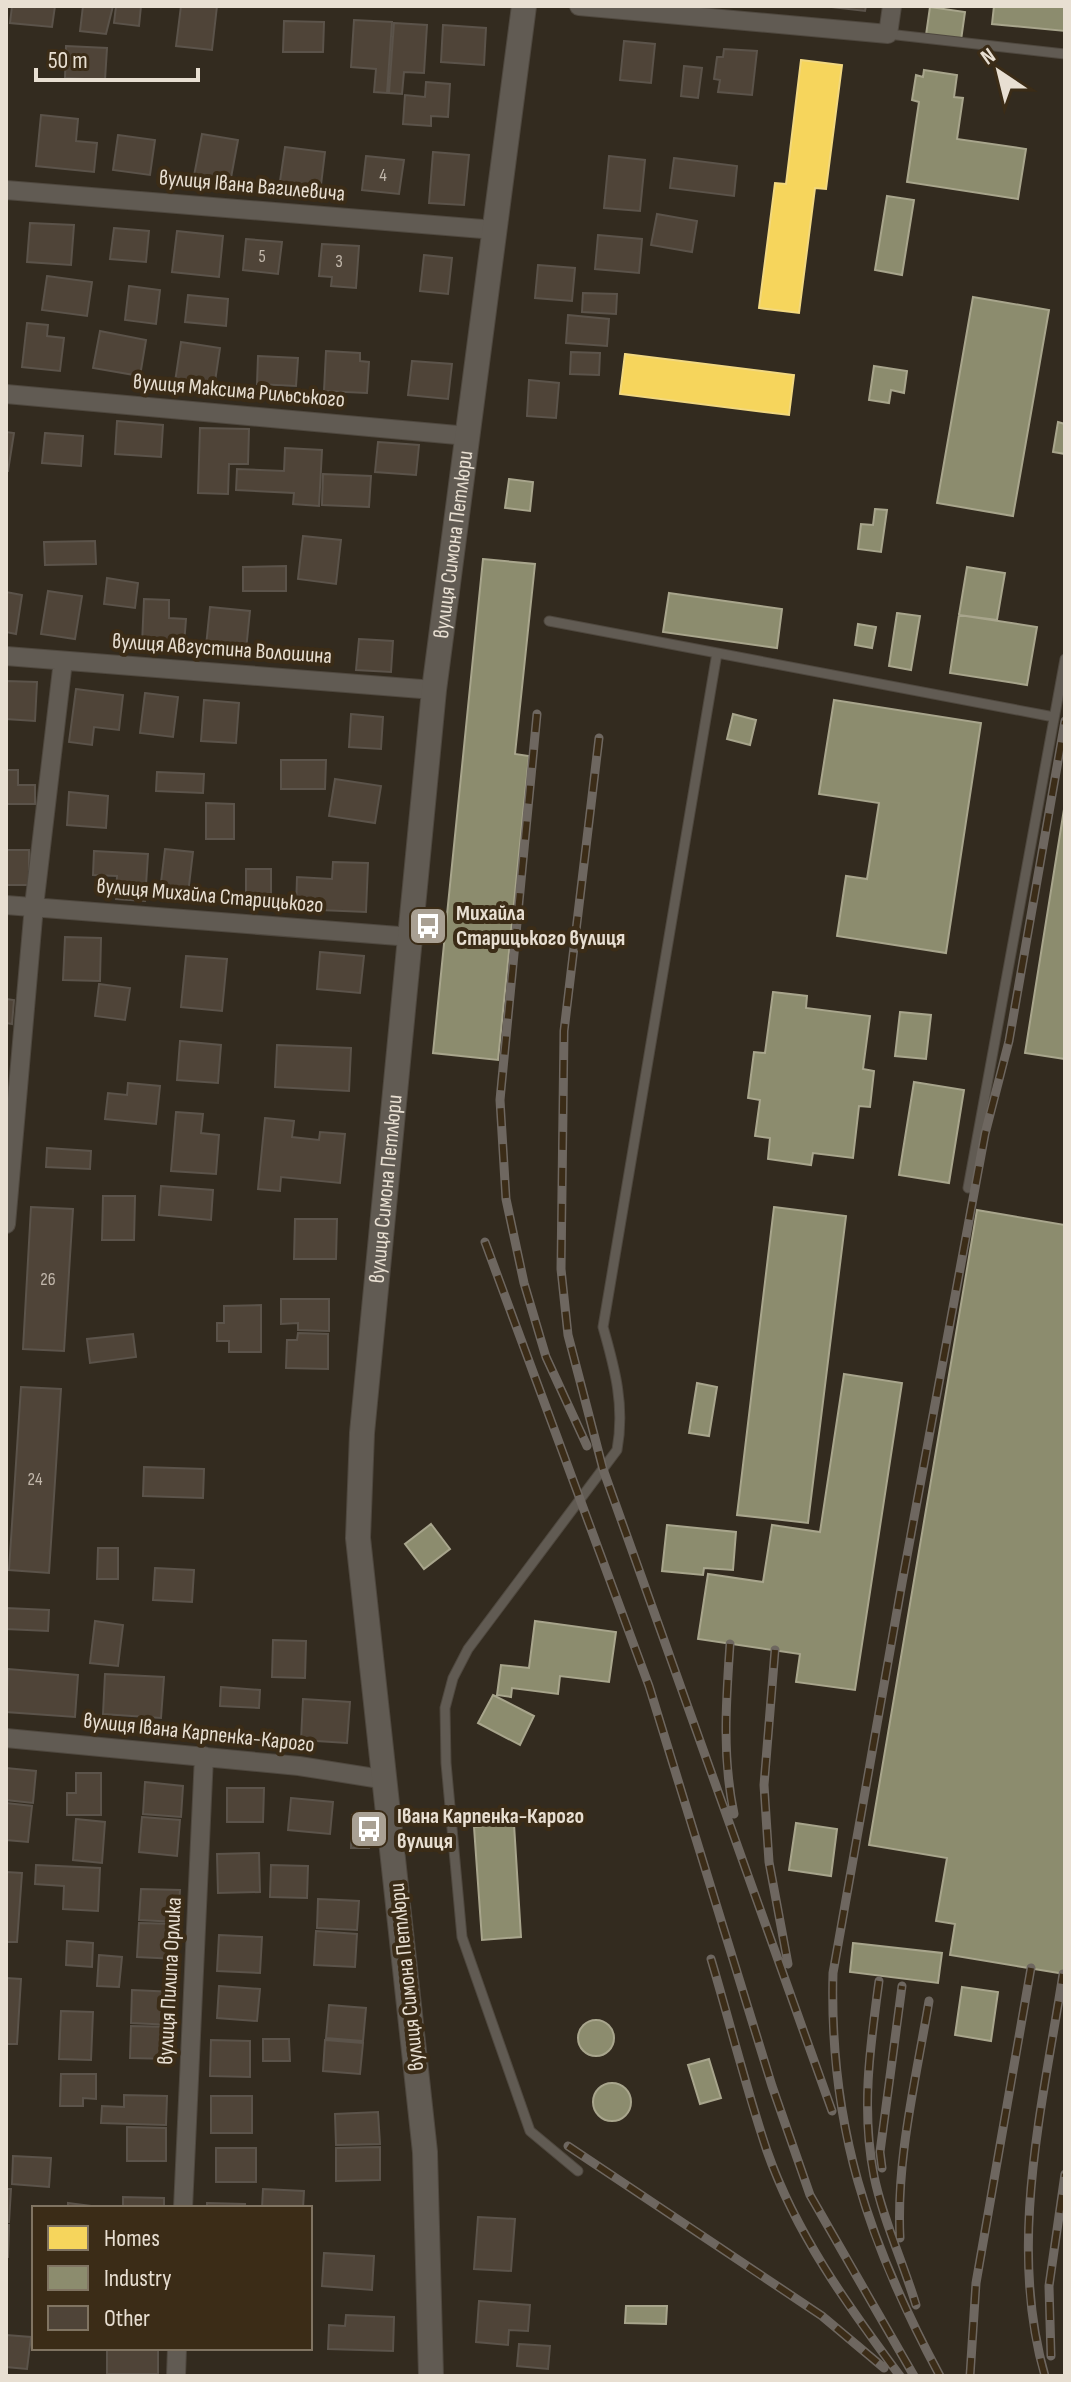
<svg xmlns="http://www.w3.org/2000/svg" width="1071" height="2382" font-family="'Sofia Sans Condensed',sans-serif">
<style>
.homes{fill:#f6d55c;stroke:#f2d87f;stroke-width:2}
.industry{fill:#8c8c6e;stroke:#a8a58c;stroke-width:2}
.building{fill:#4f4438;stroke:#5b534a;stroke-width:2}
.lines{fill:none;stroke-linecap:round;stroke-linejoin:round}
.lane-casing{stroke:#4f483f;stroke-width:11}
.street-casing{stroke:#4f483f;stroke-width:20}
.secondary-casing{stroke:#4f483f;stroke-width:26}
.lane{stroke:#615b53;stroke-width:9}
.street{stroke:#615b53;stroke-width:18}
.secondary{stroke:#615b53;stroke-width:24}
.rail-casing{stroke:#6e6760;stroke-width:9}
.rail{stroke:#3b2c17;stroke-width:6;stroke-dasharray:18;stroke-linecap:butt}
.labels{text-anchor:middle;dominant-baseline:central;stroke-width:8;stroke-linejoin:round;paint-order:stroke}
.number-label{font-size:18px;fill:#c2b8ac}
.street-label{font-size:22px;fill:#e8dfd2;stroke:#3b2c17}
.poi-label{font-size:22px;font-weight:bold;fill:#e8dfd2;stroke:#3b2c17;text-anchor:start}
</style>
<rect width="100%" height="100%" fill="#332b1f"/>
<path class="homes" d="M801 60 842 65 826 189 815 188 799 313 759 308 775 183 786 184Z
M625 354 794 375 789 415 620 394Z"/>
<path class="industry" d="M994 6H1065V31L992 24Z
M930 7 965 12 961 40 926 35Z
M924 70 957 75 954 97 963 98 957 139 1026 149 1018 199 907 182 919 102 912 100 916 75 923 77Z
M887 196 914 200 902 275 875 270Z
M973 297 1049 310 1013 516 937 503Z
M874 366 907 371 904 393 891 390 889 403 869 400Z
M1058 422 1065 424V454L1053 452Z
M509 479 533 482 530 511 505 508Z
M875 509 887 510 881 552 858 549 861 524 873 525Z
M483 559 535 564 515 754 529 756 498 1060 433 1053Z
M967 567 1005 573 997 620 959 615Z
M669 593 782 609 777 648 663 632Z
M897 613 920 616 911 670 889 666Z
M959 615 1037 627 1027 685 950 673Z
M858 624 876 627 872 648 855 645Z
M834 700 981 723 946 953 837 936 846 876 867 879 879 803 819 794Z
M733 714 756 720 750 745 727 739Z
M1065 803V1059L1025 1053Z
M773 992 807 996 806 1008 870 1016 863 1069 874 1071 870 1107 859 1106 853 1158 813 1153 811 1165 768 1159 770 1138 755 1136 760 1100 748 1098 754 1052 765 1053Z
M900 1012 931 1015 926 1059 895 1056Z
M914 1082 964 1090 949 1183 899 1175Z
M774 1207 846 1216 808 1523 737 1515Z
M977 1210 1065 1225V1974L950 1955 955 1924 936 1921 947 1858 869 1845Z
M844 1374 902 1383 855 1690 796 1682 800 1654 698 1639 708 1574 763 1582 772 1525 820 1532Z
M697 1383 717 1387 709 1436 689 1433Z
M431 1524 450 1549 424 1569 405 1544Z
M667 1525 736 1532 733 1570 704 1568 703 1575 662 1571Z
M535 1621 616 1632 609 1682 560 1676 558 1694 512 1688 511 1697 497 1695 501 1665 529 1668Z
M493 1695 534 1716 520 1745 478 1723Z
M796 1823 837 1829 831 1876 789 1870Z
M514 1824 521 1937 482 1940 474 1827Z
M853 1943 942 1953 938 1983 850 1972Z
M962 1987 998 1992 991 2041 955 2035Z
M578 2038a18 18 0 1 1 36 0a18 18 0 1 1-36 0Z
M709 2059 721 2098 700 2104 688 2065Z
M593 2102a19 19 0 1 1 38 0a19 19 0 1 1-38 0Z
M626 2306H667L666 2324 625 2323Z"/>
<path class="building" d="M12 6H55L52 27 10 23Z
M83 6H113L106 34 80 31Z
M116 6H141L139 26 114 23Z
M181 6H217L212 50 176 46Z
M823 6H866L865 11Z
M354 20 392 22 387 93 374 92 376 69 351 67Z
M284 21 324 22 323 52H283Z
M394 23 427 25 424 73 404 72 402 94 389 93Z
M443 25 486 28 484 65 441 62Z
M624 41 655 44 651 83 620 80Z
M66 46 107 48 105 80 65 78Z
M724 49 757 51 752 95 718 92 720 80 714 79 717 57H723Z
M684 66 702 68 698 98 681 96Z
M426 82 450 84 448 117 431 116V126L403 124 405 95 425 97Z
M41 115 78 119 76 141 97 143 94 172 36 166Z
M202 134 238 140 230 183 194 176Z
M118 135 155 140 150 175 113 170Z
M285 147 325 152 320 193 279 188Z
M433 152 469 155 464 205 429 203Z
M366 156 404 160 399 194 362 190Z
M609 156 645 160 640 211 604 208Z
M674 158 737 166 734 196 670 188Z
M657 214 697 221 692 252 651 245Z
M30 223 74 225 71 265 27 262Z
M114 228 149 231 146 262 110 259Z
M177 231 223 236 219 277 172 272Z
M598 235 642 239 639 273 595 269Z
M246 239 282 242 278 274 243 270Z
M322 244 359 246 356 288 331 286 332 277 319 276Z
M424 255 452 258 448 294 420 291Z
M538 265 575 268 572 301 535 298Z
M47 276 92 282 87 316 42 310Z
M129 286 160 290 156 324 125 320Z
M583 293 617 294 616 314 582 312Z
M188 295 228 299 226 326 185 322Z
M568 315 609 319 607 346 566 343Z
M27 323 48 325 47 336 64 338 60 371 22 367Z
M100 331 146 340 140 376 93 368Z
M181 342 220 348 214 388 175 382Z
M326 351 360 353V361L369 362 367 393 324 391Z
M571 352 600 353 599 375 570 374Z
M258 356 298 358 296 386 257 384Z
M412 361 452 364 448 399 408 395Z
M529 380 559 383 556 418 527 416Z
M117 421 163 425 161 457 115 454Z
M200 428 249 429 248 464H229L228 494 198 493Z
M6 432 14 433 8 471H6Z
M45 433 83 436 81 466 42 463Z
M378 442 419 445 416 475 375 472Z
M285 448 322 450 319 506 293 504 294 493 236 490 237 469 284 471Z
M323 474 371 476 369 507 322 505Z
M303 536 341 540 336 584 298 579Z
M95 541 96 564 45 565 44 542Z
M286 566V591H243V567Z
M107 578 138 583 135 608 104 604Z
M48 591 82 596 75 639 41 634Z
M6 592 22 595 16 634 6 632Z
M144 599 169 600V618L186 619 184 645 142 644Z
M210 607 250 611 246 650 206 646Z
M359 639 393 641 391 672 356 670Z
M6 681 37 682 35 721 6 719Z
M76 689 123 695 119 730 94 727 92 745 69 742Z
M145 693 178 697 173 737 140 733Z
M204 700 239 703 236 743 201 741Z
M351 714 383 717 381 749 349 747Z
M281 760H326L325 789H281Z
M6 770H18V785H35V804H6Z
M157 772 204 774 203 793 156 791Z
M335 779 381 786 375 823 329 816Z
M69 792 108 796 106 828 67 825Z
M206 803 234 804V839H206Z
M165 849 193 852 187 902 159 899Z
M6 850H29V885H6Z
M94 851 148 854 145 901 116 899 117 876 93 875Z
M333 862 368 863 366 912 296 909 297 877 332 879Z
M246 869H271V902H246Z
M65 937 101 938 100 981 63 980Z
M320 952 364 956 360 993 317 989Z
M186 956 227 959 222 1011 181 1007Z
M99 984 130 988 125 1020 95 1016Z
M6 999 14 1000 12 1024 6 1023Z
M180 1041 221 1045 218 1083 177 1080Z
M277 1045 351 1048 349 1091 275 1087Z
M128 1083 160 1086 156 1124 105 1119 108 1093 127 1095Z
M176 1112 203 1114 201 1133 219 1135 216 1174 171 1171Z
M265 1118 294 1121 292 1137 319 1140 320 1132 345 1134 340 1183 281 1177 280 1191 258 1189Z
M47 1148 91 1151 90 1169 46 1167Z
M161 1186 213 1190 211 1220 159 1215Z
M103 1196H135L134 1240H102Z
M31 1207 73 1209 64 1351 23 1349Z
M295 1219H337L336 1259H294Z
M281 1299H329V1331L298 1330V1323L281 1324Z
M261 1305V1352H229V1341H217V1323H224V1306Z
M298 1333 328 1334V1369L286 1368 287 1340H297Z
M133 1334 136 1357 90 1363 87 1339Z
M21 1387 61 1389 49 1573 9 1570Z
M144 1467 204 1469 203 1498 143 1496Z
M98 1548H118V1579H97Z
M155 1568 194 1570 192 1602 153 1600Z
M6 1608 49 1610 48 1631 6 1629Z
M95 1621 123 1625 118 1666 90 1663Z
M273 1640 306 1641 305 1678 272 1677Z
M8 1669 78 1675 75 1717 6 1712Z
M105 1674 164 1677 161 1718 103 1714Z
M221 1687 260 1690 259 1708 220 1706Z
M303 1699 350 1702 347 1743 301 1740Z
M6 1768 36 1771 33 1803 6 1800Z
M76 1773H101V1815H67V1793H76Z
M145 1782 183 1786 181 1817 143 1814Z
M227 1788H264L263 1822H227Z
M291 1798 333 1802 330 1834 288 1830Z
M6 1803 32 1806 28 1842 6 1840Z
M352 1815H369V1848H351Z
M142 1817 180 1820 177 1856 139 1852Z
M76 1819 105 1822 102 1863 73 1860Z
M259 1853 260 1892 218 1893 217 1854Z
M36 1865 100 1868 98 1911 63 1909 64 1886 35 1884Z
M271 1865 308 1866 307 1898 270 1897Z
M6 1872 22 1873 17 1942H6Z
M141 1889 180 1890 178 1922 139 1920Z
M318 1899 359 1901 357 1930 317 1928Z
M139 1923 178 1924 177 1959 137 1957Z
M316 1931 357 1934 355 1967 314 1965Z
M219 1935 262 1937 260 1973 217 1971Z
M67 1941 93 1943 92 1967 66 1965Z
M99 1955 122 1957 119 1987 97 1986Z
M6 1978 21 1979 17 2044H6Z
M219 1986 260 1989 257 2021 217 2018Z
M132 1990 175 1992 173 2025 131 2023Z
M329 2005 366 2008 363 2041 326 2038Z
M61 2011 93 2012 91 2060 59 2059Z
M131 2026 172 2027 171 2059 130 2058Z
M263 2039H289L290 2061H263Z
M211 2040 250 2041V2077L210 2076Z
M325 2040 363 2043 360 2074 323 2071Z
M61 2074H96V2099L83 2098V2106H60Z
M124 2095 167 2096 166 2125 101 2123 102 2106 124 2107Z
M211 2096H252V2133H211Z
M378 2112 380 2144 336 2145 335 2114Z
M127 2127 166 2128V2161H127Z
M380 2147V2180L336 2181V2148Z
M216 2148H256V2182H216Z
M13 2156 51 2158 49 2187 12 2184Z
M6 2189H11L9 2222H6Z
M263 2189 304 2191 303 2208H262Z
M123 2197 164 2198V2208H123Z
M68 2203 92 2206 91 2208H68Z
M207 2203 245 2204V2208H207Z
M478 2217 515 2219 511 2271 474 2269Z
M6 2225H9L8 2257H6Z
M324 2253 374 2256 372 2290 322 2286Z
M479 2301 530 2305 528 2331 509 2330 508 2345 476 2342Z
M346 2315 394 2317 393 2351 328 2349 329 2325 345 2326Z
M6 2335 31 2337 27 2369 6 2367Z
M519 2344 550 2346 548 2369 517 2366Z
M107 2348H158V2374H107Z"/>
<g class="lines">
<defs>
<path id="lane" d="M888 34 1065 54
M549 621 1054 717
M968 1188 1065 659
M578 2171 530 2131 462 1937 446 1763 445 1708 453 1678 468 1649 617 1450C625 1406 615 1369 603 1327L717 653"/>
<path id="street" d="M579 6 888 34 892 6
M6 190 495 230
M6 394 468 436
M6 656 434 690
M6 905 411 937
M6 1224 34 906 63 661
M6 1738 299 1766 387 1780
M183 2208 204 1756
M176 2376 177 2348"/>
<g id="secondary">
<path id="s1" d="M431 2376 425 2152 358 1538 362 1433 434 690 524 6"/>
</g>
</defs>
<use href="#lane" class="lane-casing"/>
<use href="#street" class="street-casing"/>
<use href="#secondary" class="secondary-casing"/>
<use href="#lane" class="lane"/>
<use href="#street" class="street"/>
<use href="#secondary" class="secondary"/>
<defs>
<path id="rail" d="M537 714 500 1100 506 1199 524 1283 546 1357 587 1446
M599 738 564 1031 561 1269 568 1335 603 1469 832 2111
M485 1242 649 1686 772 2086 810 2195 914 2376
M730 1644C726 1702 722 1756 734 1814
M775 1650 764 1785 769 1862 788 1964
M711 1959C730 2023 746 2088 767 2151 796 2234 848 2306 900 2376
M879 1981C870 2047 861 2110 874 2176 883 2220 903 2262 916 2305
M568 2146 822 2316 884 2368
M882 2168 880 2152 902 1986
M900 2238C896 2159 916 2079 929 2001
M1051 2356 1049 2286 1065 2174
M940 2376C868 2242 829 2126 833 1973L902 1583 985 1134 1009 1041 1065 721
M970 2376 976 2283 1031 1968
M1045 2376C1007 2245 1043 2104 1063 1974"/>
</defs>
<use href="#rail" class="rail-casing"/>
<use href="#rail" class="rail"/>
</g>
<defs>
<symbol id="bus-square" viewBox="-11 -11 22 22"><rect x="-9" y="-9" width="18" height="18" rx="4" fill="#a9a093" stroke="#3b2c17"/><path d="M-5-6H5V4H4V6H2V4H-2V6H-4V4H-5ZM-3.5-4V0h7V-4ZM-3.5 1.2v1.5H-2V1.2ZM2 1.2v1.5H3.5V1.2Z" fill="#fff"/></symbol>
</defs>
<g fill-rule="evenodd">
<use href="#bus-square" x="406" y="904" width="44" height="44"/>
<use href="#bus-square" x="347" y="1807" width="44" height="44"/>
</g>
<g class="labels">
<g class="number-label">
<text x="383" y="175">4</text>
<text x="262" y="256">5</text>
<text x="339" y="261">3</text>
<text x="48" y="1279">26</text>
<text x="35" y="1479">24</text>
</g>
<g class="street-label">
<text transform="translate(252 186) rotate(5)">вулиця Івана Вагилевича</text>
<text transform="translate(239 391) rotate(5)">вулиця Максима Рильського</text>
<text stroke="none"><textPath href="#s1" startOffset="1840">вулиця Симона Петлюри</textPath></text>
<text transform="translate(222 649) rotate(4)">вулиця Августина Волошина</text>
<text transform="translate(210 896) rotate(5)">вулиця Михайла Старицького</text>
<text stroke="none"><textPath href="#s1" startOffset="1192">вулиця Симона Петлюри</textPath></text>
<text transform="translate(199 1733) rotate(6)">вулиця Івана Карпенка-Карого</text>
<text transform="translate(407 1977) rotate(-96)">вулиця Симона Петлюри</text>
<text transform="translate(170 1981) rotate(-87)">вулиця Пилипа Орлика</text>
</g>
<g class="poi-label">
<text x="456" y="913">Михайла<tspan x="456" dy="25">Старицького вулиця</tspan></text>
<text x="397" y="1816">Івана Карпенка-Карого<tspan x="397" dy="25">вулиця</tspan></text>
</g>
</g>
<rect width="1071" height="2382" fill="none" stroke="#e8dfd2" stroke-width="16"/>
<rect x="32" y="2206" width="280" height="144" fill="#3b2c17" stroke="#807462" stroke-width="2"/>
<rect x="48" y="2226" width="40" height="24" fill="#f6d55c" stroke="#807462" stroke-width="2"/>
<text x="104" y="2246" font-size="24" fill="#e8dfd2">Homes</text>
<rect x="48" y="2266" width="40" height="24" fill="#8c8c6e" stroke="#807462" stroke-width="2"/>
<text x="104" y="2286" font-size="24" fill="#e8dfd2">Industry</text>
<rect x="48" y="2306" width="40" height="24" fill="#4f4438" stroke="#807462" stroke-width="2"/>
<text x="104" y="2326" font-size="24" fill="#e8dfd2">Other</text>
<g transform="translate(999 72) rotate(325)" stroke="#3b2c17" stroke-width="6" paint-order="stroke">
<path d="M0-6L14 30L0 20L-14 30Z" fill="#e8dfd2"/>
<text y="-12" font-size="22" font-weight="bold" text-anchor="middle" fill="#e8dfd2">N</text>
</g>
<path d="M36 68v12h162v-12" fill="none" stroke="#e8dfd2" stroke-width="4"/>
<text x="48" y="68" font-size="24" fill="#e8dfd2" stroke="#3b2c17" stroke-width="6" paint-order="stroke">50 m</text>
</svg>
